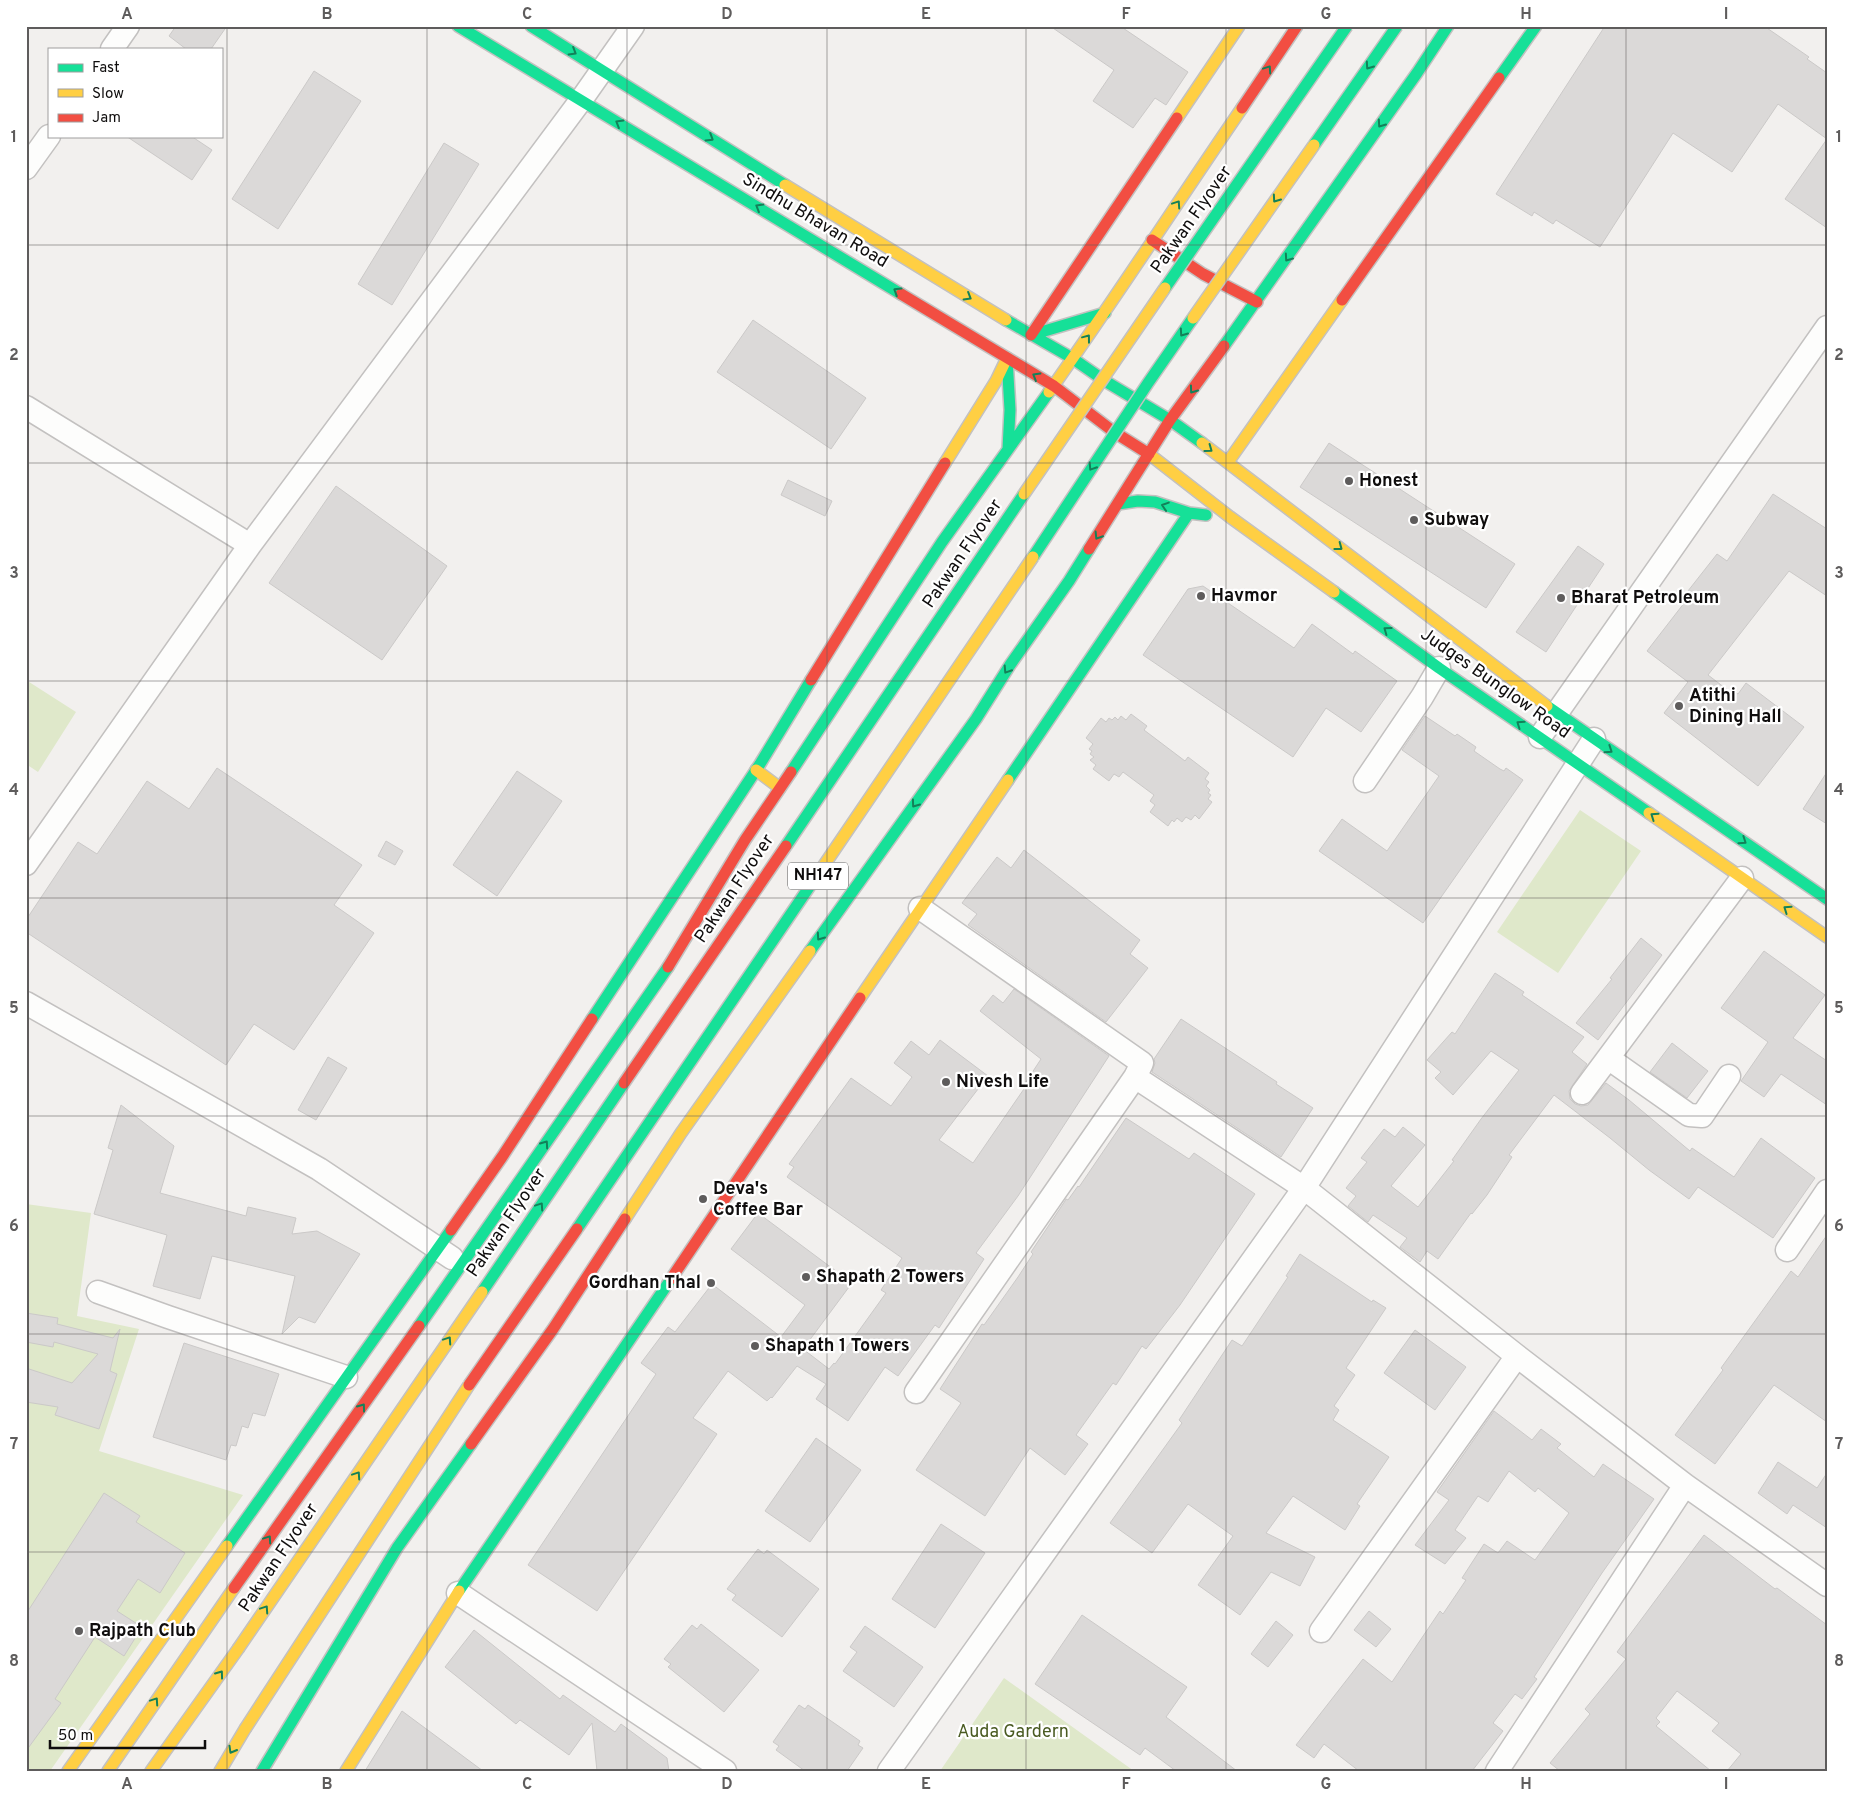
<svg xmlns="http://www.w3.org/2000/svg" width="1853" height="1797" font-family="Overpass,sans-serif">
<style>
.green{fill:#dfe8ca}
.building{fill:#dbd9d8;stroke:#cbc9c8}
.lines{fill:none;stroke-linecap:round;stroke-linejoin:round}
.street-casing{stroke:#c3c1c0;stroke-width:25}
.fast-casing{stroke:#c3c1c0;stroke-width:14}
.slow-casing{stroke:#c3c1c0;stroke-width:14}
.jam-casing{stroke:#c3c1c0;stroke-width:14}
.street{stroke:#fdfdfc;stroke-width:22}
.fast{stroke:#16e098;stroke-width:11}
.slow{stroke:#ffcf43;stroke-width:11}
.jam{stroke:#f24e42;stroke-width:11}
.fast-bridge-casing{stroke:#c3c1c0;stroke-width:14;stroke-linecap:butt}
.slow-bridge-casing{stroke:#c3c1c0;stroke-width:14;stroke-linecap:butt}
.jam-bridge-casing{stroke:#c3c1c0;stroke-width:14;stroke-linecap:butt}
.fast-bridge{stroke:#16e098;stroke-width:11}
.slow-bridge{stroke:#ffcf43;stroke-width:11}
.jam-bridge{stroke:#f24e42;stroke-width:11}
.oneway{stroke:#138159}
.grid{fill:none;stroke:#5e5c5c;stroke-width:1;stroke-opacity:0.55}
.poi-dot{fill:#5e5c5c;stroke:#fff;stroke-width:2}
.labels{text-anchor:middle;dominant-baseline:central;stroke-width:4.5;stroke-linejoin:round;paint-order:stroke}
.shield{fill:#fff;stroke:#575656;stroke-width:1}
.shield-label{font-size:16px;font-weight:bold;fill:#0f0d0d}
.street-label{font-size:18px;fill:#0f0d0d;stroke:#fff}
.poi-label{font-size:18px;font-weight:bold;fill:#0f0d0d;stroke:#fff;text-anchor:start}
.park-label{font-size:18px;fill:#4a5b22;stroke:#fff}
.neatline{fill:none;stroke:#5e5c5c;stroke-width:2}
.grid-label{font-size:16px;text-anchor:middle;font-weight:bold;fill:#5e5c5c}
</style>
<rect width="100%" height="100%" fill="#f2f0ee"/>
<path class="green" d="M26 680 76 712 38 772 26 764Z
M1580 810 1641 851 1558 973 1497 932Z
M26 1204 91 1213 77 1316 139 1329 99 1451 243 1495 50 1771H26Z
M1004 1678 1134 1771H940Z"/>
<path class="building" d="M176 26H227L211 49H186L169 36Z
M1050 26H1120L1188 72 1166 105 1155 98 1133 128 1093 101 1114 70Z
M1605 26H1764L1809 57 1807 59 1827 73V228L1785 199 1827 139 1778 104 1732 172 1673 133 1600 247 1556 220 1553 224 1534 212 1532 216 1496 194Z
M314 71 361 101 278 229 232 199Z
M126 136H191L212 150 192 180Z
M444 143 479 164 392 305 358 284Z
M753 320 866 398 831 449 717 372Z
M1329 443 1515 564 1486 608 1300 487Z
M788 480 832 501 825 516 781 495Z
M336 486 447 566 382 660 269 583Z
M1773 494 1827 529V596L1789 571 1708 675 1733 694 1735 692 1738 694 1746 683 1804 727 1758 786 1664 713 1688 682 1647 651 1688 598 1684 596 1717 554 1727 561Z
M1578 546 1604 564 1546 652 1516 632Z
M1203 586 1294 648 1312 624 1353 654 1355 651 1397 681 1361 732 1326 708 1293 757 1143 655 1188 589Z
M1131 714 1147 726 1144 730 1185 761 1188 757 1209 773 1205 779 1209 782 1206 786 1210 790 1208 793 1211 795 1208 799 1212 802 1199 819 1195 815 1191 820 1186 817 1182 822 1177 818 1174 822 1172 820 1168 826 1150 812 1155 805 1150 801 1154 795 1123 772 1119 777 1114 774 1109 781 1093 769 1096 765 1090 760 1094 757 1090 754 1092 751 1089 749 1093 744 1086 738 1101 718 1106 722 1109 718 1112 720 1115 717 1118 720 1121 716 1126 720Z
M1425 716 1455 736 1457 734 1476 747 1474 751 1500 769 1504 771 1506 768 1523 780 1423 923 1319 851 1342 819 1387 851 1439 776 1402 750Z
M217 768 362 865 334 905 374 933 294 1050 254 1024 226 1065 26 932V920L78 842 97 854 147 781 189 809Z
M517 771 562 801 497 896 453 865Z
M1827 772V824L1803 809Z
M386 841 403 851 395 865 378 856Z
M1024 850 1140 940 1130 954 1148 968 1106 1022 968 925 977 914 962 903 997 857 1011 868Z
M1641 938 1662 955 1598 1040 1576 1023 1612 979 1610 978Z
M1764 951 1825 995 1793 1038 1827 1061V1105L1781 1074 1764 1097 1741 1081 1768 1042 1721 1008Z
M1495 973 1524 992 1522 995 1584 1037 1572 1052 1587 1064 1569 1091 1570 1099 1575 1104 1581 1106 1588 1105 1606 1083 1629 1100 1690 1151 1692 1148 1734 1177 1761 1138 1815 1178 1773 1238 1698 1187 1689 1199 1649 1170 1610 1138 1554 1095 1509 1155 1512 1157 1487 1195 1472 1214 1471 1213 1438 1259 1427 1251 1420 1262 1400 1247 1407 1238 1373 1215 1368 1222 1348 1206 1356 1196 1346 1188 1367 1162 1361 1158 1384 1129 1395 1137 1403 1127 1425 1145 1391 1186 1418 1207 1454 1161 1452 1160 1481 1119 1519 1070 1491 1051 1453 1095 1435 1078 1441 1072 1427 1060 1452 1032 1455 1034Z
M1014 989 1109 1056 1018 1196 976 1253 984 1259 939 1328 935 1325 898 1376 885 1367 848 1421 816 1399 826 1384 797 1366 772 1398 771 1397 767 1401 728 1371 693 1418 717 1434 597 1611 528 1565 656 1374 641 1363 668 1327 675 1332 712 1284 781 1337 805 1305 731 1249 758 1213 852 1283 803 1349 829 1369 834 1363 835 1364 886 1293 881 1290 902 1258 787 1177 794 1167 789 1164 851 1078 891 1106 912 1077 894 1063 911 1041 929 1055 940 1040 988 1076 939 1140 973 1163 1026 1086 1024 1085 1041 1059 980 1011 993 995 1003 1003Z
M1181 1019 1277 1082 1276 1084 1313 1108 1281 1157 1152 1072 1155 1063 1154 1059Z
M1672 1043 1708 1071 1687 1098 1650 1072Z
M328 1057 347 1068 316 1120 298 1110Z
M121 1105 174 1146 160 1193 246 1216 248 1207 296 1218 292 1234 317 1231 360 1254 315 1323 299 1317 282 1334 295 1276 212 1256 200 1299 153 1286 167 1235 94 1214 113 1150 108 1148Z
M1126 1118 1189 1159 1194 1153 1255 1194 1180 1305 1146 1349 1142 1346 1116 1385 1113 1383 1076 1435 1088 1444 1065 1475 1030 1448 985 1516 916 1470 961 1403 940 1389 982 1324 984 1325 1018 1277 1033 1254 1031 1252 1065 1201 1066 1199 1068 1200 1078 1186 1079 1187Z
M1827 1235V1422L1774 1385 1715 1464 1675 1435 1723 1370 1721 1368 1791 1271 1798 1277Z
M1300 1254 1372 1302 1373 1300 1386 1308 1346 1368 1355 1375 1334 1406 1339 1410 1333 1420 1389 1457 1357 1504 1360 1506 1345 1530 1293 1496 1266 1533 1315 1557 1300 1586 1271 1572 1240 1615 1198 1585 1233 1536 1188 1504 1152 1553 1110 1523 1182 1423 1179 1420 1232 1340 1242 1346 1288 1277 1286 1276Z
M26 1313 58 1318 57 1324 113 1338 120 1329 110 1371 117 1374 99 1429 55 1415 58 1407 26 1402V1368L72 1383 98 1354 54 1342 53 1347 26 1342Z
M1415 1330 1466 1367 1435 1410 1384 1373Z
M184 1343 279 1374 265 1416 253 1413 248 1428 242 1426 236 1446 231 1445 226 1460 153 1437Z
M1494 1411 1532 1440 1541 1429 1561 1444 1557 1448 1594 1477 1603 1464 1654 1499 1602 1573 1534 1677 1537 1679 1522 1699 1515 1694 1493 1723 1503 1731 1472 1771H1359L1324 1744 1314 1758 1296 1745 1363 1659 1392 1682 1440 1611 1443 1614 1466 1580 1462 1578 1484 1544 1498 1553 1507 1541 1535 1560 1569 1513 1538 1488 1535 1492 1509 1471 1488 1502 1478 1496 1455 1530 1466 1538 1445 1564 1415 1545 1449 1500 1437 1492Z
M816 1438 861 1470 810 1542 765 1511Z
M1778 1462 1817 1488 1827 1473V1528L1793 1505 1787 1514 1758 1493Z
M104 1493 140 1516 136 1522 185 1553 160 1593 138 1579 117 1611 142 1627 124 1656 95 1637 55 1699 61 1703 26 1751V1614Z
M941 1524 985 1553 935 1628 892 1599Z
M1704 1535 1775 1589 1777 1588 1827 1625V1771H1727L1741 1754 1712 1731 1719 1723 1677 1691 1656 1718 1660 1722 1656 1726 1711 1771H1560L1550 1763 1590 1714 1585 1709 1626 1659 1617 1652Z
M758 1549 764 1554 767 1550 819 1589 782 1637 732 1600 736 1595 727 1589Z
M1369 1611 1391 1629 1376 1647 1354 1630Z
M1082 1615 1187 1687 1166 1717 1237 1771H1176L1145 1748 1140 1755 1035 1684Z
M1276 1621 1293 1635 1268 1667 1251 1654Z
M701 1624 759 1670 724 1712 668 1667 671 1664 664 1659 692 1625 697 1629Z
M865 1626 923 1667 894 1707 843 1671 857 1652 850 1647Z
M474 1630 560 1699 563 1695 615 1732 621 1724 667 1758 669 1771H597L592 1723 569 1755 520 1720 516 1724 445 1667Z
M799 1705 805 1709 808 1705 860 1741 858 1745 863 1748 847 1771H805L776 1750 779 1746 773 1742Z
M402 1711 483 1771H365Z"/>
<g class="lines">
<defs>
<path id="street" d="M112 49 128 26
M26 168 49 136
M26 407 250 545
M1540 737 1827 327
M1365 781 1422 697 1439 668
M26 864 250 545 581 100 633 26
M920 908 1142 1063 1135 1077
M26 1003 319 1169 452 1258
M1608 1058 1689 1115 1702 1116 1729 1076
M1582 1093 1742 878
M1787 1250 1827 1191
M98 1292 168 1317 346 1377
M916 1392 1135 1077 1304 1188 1517 1356 1685 1485 1827 1585
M458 1593 725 1771
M1321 1631 1517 1356
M889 1771 1304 1188 1594 739
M1497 1771 1685 1485"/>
<path id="fast" d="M458 26 901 294
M531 26 785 185
M1499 78 1536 26
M1006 320 1072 358 1105 381 1170 420 1202 443
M1031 335 1105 313
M1224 346 1417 73 1448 26
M1007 358 1010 410 1008 449
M1118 504 1138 501 1155 502 1189 513 1206 515
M1334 592 1439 668 1649 813
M1547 706 1827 899
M791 772 942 542 1049 392
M1008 780 1189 513
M810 951 976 719 1010 665 1069 581 1089 549
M592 1019 760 764 811 680
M419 1326 668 967
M227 1546 451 1230
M459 1591 671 1279
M262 1771 397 1548 471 1444"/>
<path id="slow" d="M1177 118 1239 26
M785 185 1006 320
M1049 392C1115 299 1177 203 1242 108
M1202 443 1547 706
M1149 454 1230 517 1334 592
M1228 462 1342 300
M945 463 996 381 1007 358
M756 770 780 788
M1649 813 1827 937
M860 998 1008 780
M625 1219 681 1133 810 951
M68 1771 227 1546
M108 1771 234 1588
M151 1771 238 1649
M220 1771 245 1729
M346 1771 459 1591"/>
<path id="jam" d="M1242 108 1297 26
M1152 240 1203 274 1257 302
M901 294 1054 386 1114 432 1149 454
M1342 300 1499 78
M1031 335 1177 118
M1089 549 1170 420 1224 346
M811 680 945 463
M668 967 745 840 791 772
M451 1230 502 1157 592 1019
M671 1279 860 998
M471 1444 553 1329 625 1219
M234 1588 419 1326"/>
</defs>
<use href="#street" class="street-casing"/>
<use href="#fast" class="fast-casing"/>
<use href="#slow" class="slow-casing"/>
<use href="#jam" class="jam-casing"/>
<use href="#street" class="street"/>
<use href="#fast" class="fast"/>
<use href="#slow" class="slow"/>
<use href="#jam" class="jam"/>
<defs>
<path id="fast-bridge" d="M1314 145 1397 26
M1165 288 1347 26
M1033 557 1148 383 1193 318
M786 846 1024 494
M577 1229 816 877
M482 1292 624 1083"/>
<path id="slow-bridge" d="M1193 318 1314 145
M1024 494 1165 288
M816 877 1033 557
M238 1649 482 1292
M245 1729 469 1385"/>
<path id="jam-bridge" d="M624 1083 786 846
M469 1385 577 1229"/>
</defs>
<use href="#fast-bridge" class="fast-bridge-casing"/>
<use href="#slow-bridge" class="slow-bridge-casing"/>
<use href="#jam-bridge" class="jam-bridge-casing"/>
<use href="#fast-bridge" class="fast-bridge"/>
<use href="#slow-bridge" class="slow-bridge"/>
<use href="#jam-bridge" class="jam-bridge"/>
</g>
<defs><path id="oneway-chevron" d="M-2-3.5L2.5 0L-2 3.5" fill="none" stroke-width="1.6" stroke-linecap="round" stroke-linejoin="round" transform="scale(1.25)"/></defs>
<g class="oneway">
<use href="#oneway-chevron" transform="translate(573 52) rotate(31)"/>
<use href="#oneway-chevron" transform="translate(1369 66) rotate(125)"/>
<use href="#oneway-chevron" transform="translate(1268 69) rotate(-56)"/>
<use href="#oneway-chevron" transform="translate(619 123) rotate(-149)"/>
<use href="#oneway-chevron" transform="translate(1381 124) rotate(125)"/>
<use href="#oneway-chevron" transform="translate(710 138) rotate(32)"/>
<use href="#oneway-chevron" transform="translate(1276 199) rotate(125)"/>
<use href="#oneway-chevron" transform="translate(1177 204) rotate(-56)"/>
<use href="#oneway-chevron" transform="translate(759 207) rotate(-149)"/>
<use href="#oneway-chevron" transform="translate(1288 258) rotate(125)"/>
<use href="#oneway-chevron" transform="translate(897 291) rotate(-148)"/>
<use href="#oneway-chevron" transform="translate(968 297) rotate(31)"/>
<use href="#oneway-chevron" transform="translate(1183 333) rotate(125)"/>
<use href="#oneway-chevron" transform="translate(1087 338) rotate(-53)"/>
<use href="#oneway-chevron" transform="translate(1036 376) rotate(-149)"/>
<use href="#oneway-chevron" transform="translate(1193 390) rotate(126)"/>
<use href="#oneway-chevron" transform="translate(1209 449) rotate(36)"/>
<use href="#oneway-chevron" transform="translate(1092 467) rotate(123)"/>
<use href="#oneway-chevron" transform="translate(1165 506) rotate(-162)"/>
<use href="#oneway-chevron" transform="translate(1098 536) rotate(122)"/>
<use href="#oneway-chevron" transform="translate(1339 547) rotate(37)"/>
<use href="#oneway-chevron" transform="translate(1387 630) rotate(-144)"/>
<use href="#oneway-chevron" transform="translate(1007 670) rotate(123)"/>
<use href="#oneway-chevron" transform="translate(1520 724) rotate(-145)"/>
<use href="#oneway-chevron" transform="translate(1609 750) rotate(34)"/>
<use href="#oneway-chevron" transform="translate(915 804) rotate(126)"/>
<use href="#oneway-chevron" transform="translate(1654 816) rotate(-145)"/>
<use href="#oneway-chevron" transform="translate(1743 841) rotate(34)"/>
<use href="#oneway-chevron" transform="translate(1787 909) rotate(-145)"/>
<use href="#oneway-chevron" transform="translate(820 937) rotate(125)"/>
<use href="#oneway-chevron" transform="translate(545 1144) rotate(-55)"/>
<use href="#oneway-chevron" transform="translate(540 1206) rotate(-56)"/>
<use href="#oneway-chevron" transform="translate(448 1340) rotate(-56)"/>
<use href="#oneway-chevron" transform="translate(362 1407) rotate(-54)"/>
<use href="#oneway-chevron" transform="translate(357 1475) rotate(-56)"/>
<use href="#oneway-chevron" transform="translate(268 1539) rotate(-56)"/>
<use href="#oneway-chevron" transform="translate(265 1609) rotate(-56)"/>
<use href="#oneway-chevron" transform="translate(220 1674) rotate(-54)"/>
<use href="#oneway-chevron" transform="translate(155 1701) rotate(-56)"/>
<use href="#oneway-chevron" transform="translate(232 1750) rotate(120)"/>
</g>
<path class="grid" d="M227 26V1771M427 26V1771M627 26V1771M827 26V1771M1026 26V1771M1226 26V1771M1426 26V1771M1626 26V1771M26 245H1827M26 463H1827M26 681H1827M26 898H1827M26 1116H1827M26 1334H1827M26 1552H1827"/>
<g class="poi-dot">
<circle cx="1349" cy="481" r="5"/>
<circle cx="1414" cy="520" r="5"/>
<circle cx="1201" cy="596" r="5"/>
<circle cx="1561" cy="598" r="5"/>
<circle cx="1679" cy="706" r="5"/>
<circle cx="946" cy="1082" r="5"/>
<circle cx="703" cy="1199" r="5"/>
<circle cx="806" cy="1277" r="5"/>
<circle cx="711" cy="1283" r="5"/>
<circle cx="755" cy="1346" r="5"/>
<circle cx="79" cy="1631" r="5"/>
</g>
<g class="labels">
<rect class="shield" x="788" y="862.5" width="60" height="27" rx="4"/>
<g class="shield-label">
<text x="818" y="876">NH147</text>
</g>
<g class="street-label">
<text transform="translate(1192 220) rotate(-55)">Pakwan Flyover</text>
<text transform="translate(815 221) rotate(31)">Sindhu Bhavan Road</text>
<text transform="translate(963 554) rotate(-56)">Pakwan Flyover</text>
<text transform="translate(1495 684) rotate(35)">Judges Bunglow Road</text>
<text transform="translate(735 889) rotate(-56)">Pakwan Flyover</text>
<text transform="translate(507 1223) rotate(-56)">Pakwan Flyover</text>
<text transform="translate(279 1558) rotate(-56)">Pakwan Flyover</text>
</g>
<g class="poi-label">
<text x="1359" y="481">Honest</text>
<text x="1424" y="520">Subway</text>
<text x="1211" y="596">Havmor</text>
<text x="1571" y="598">Bharat Petroleum</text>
<text x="1689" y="696">Atithi<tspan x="1689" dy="21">Dining Hall</tspan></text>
<text x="956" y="1082">Nivesh Life</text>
<text x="713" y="1189">Deva's<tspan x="713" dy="21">Coffee Bar</tspan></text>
<text x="816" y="1277">Shapath 2 Towers</text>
<text x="701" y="1283" text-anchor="end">Gordhan Thal</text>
<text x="765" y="1346">Shapath 1 Towers</text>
<text x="89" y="1631">Rajpath Club</text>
</g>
<g class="park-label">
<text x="1013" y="1732">Auda Gardern</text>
</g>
</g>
<rect width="1853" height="1797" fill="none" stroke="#ffffff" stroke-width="55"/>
<rect x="48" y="48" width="175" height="90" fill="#ffffff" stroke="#9f9e9e"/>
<rect x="58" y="64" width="25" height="8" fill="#16e098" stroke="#9f9e9e"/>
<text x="92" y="72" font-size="15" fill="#0f0d0d">Fast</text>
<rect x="58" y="89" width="25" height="8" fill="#ffcf43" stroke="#9f9e9e"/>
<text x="92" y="98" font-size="15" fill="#0f0d0d">Slow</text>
<rect x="58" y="114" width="25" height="8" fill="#f24e42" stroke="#9f9e9e"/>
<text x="92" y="122" font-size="15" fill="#0f0d0d">Jam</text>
<path d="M50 1740v8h155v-8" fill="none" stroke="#0f0d0d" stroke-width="2.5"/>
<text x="58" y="1740" font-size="15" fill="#0f0d0d" stroke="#ffffff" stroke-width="4" paint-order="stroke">50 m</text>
<rect x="28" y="28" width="1798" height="1742" class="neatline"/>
<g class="grid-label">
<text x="127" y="19">A</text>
<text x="327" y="19">B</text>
<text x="527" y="19">C</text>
<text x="727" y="19">D</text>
<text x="926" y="19">E</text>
<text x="1126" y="19">F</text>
<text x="1326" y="19">G</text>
<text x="1526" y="19">H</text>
<text x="1726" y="19">I</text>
<text x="14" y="142">1</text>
<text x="1839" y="142">1</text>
<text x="14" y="360">2</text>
<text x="1839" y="360">2</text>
<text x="14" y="578">3</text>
<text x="1839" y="578">3</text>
<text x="14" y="795">4</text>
<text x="1839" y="795">4</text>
<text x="14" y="1013">5</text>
<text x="1839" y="1013">5</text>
<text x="14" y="1231">6</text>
<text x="1839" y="1231">6</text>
<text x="14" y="1449">7</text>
<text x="1839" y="1449">7</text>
<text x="14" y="1666">8</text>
<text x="1839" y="1666">8</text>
<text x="127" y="1789">A</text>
<text x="327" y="1789">B</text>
<text x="527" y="1789">C</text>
<text x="727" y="1789">D</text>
<text x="926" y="1789">E</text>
<text x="1126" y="1789">F</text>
<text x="1326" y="1789">G</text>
<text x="1526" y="1789">H</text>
<text x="1726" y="1789">I</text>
</g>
</svg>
